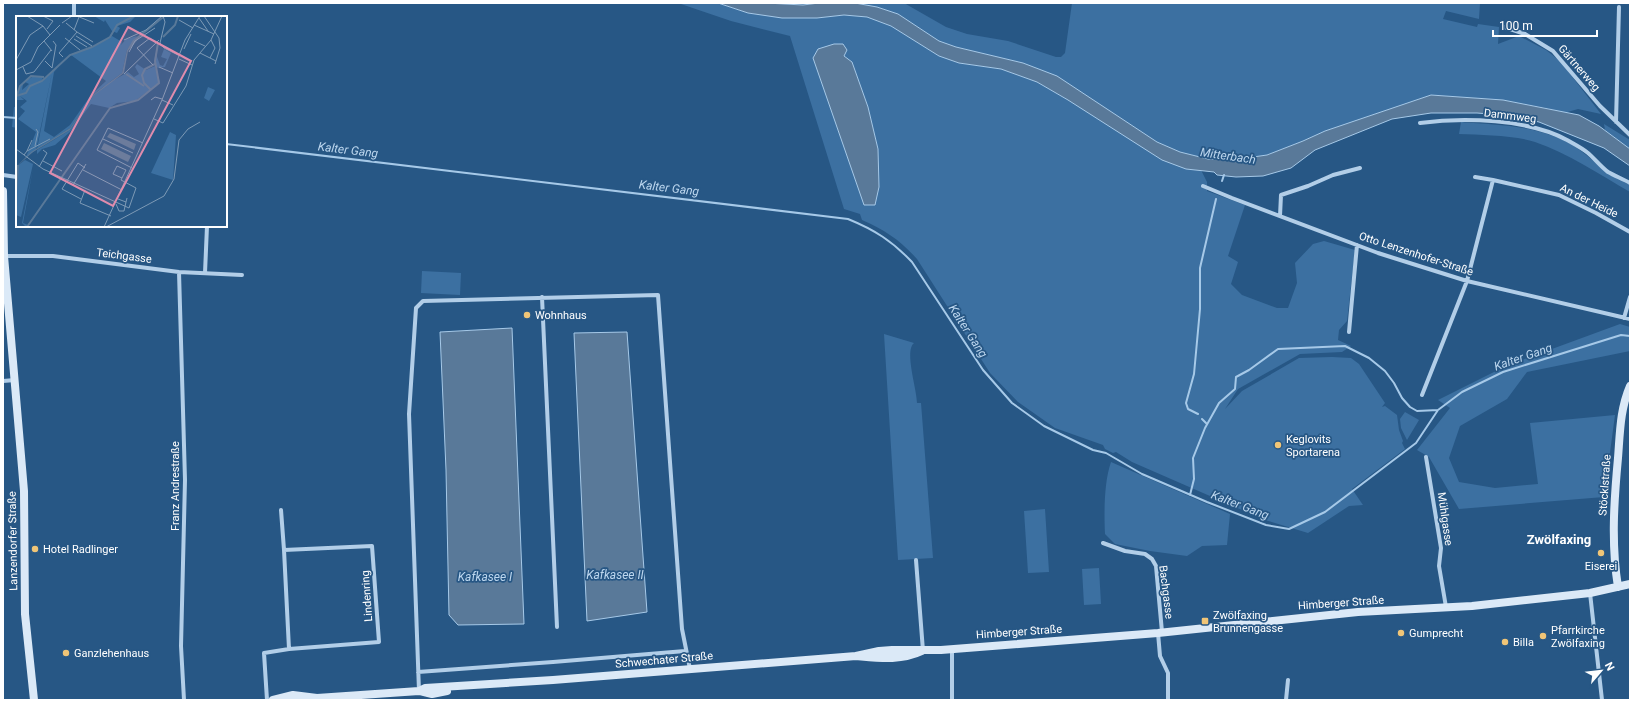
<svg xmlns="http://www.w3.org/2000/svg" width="1633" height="703" font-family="Roboto,sans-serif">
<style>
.green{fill:#3c70a1;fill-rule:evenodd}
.water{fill:#597999;stroke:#a6c9e8}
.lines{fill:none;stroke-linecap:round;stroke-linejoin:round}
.stream{stroke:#a6c9e8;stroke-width:2}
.street{stroke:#b2cee8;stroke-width:4}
.secondary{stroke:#dbe9f7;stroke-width:8}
.poi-dot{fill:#f0c577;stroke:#275785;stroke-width:1.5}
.labels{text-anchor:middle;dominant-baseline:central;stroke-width:3.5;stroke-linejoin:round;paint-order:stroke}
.street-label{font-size:11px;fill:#fff;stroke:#275785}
.poi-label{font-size:11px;fill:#fff;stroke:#275785;text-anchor:start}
.water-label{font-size:12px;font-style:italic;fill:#bdd7ef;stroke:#275785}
.quarter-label{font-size:13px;font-weight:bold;fill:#fff;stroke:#275785}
.inset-river{fill:none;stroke:#597999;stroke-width:2}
.inset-road{fill:none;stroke:#7d9ab6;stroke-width:1}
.view{fill:#e08cad;fill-opacity:0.15;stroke:#e08cad;stroke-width:2}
.inset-edge{fill:none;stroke:#fff;stroke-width:2}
</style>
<rect width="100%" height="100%" fill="#275785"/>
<path class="green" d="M678 3H718L748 13 817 18 844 15 867 17 891 26 939 56 959 63 1001 69 1037 82 1186 169 1201 170 1207 182V191L1245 205 1228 256 1238 262 1231 284 1242 295 1277 308H1288L1297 283 1295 263 1313 244 1324 241 1355 250 1347 321 1339 330 1338 340 1351 346 1342 352 1300 354 1238 389 1225 409 1242 391 1299 358 1332 357 1351 358 1359 364 1385 403 1382 407 1385 406 1397 415 1399 430 1403 441 1402 443 1405 449 1352 489 1363 505 1349 506 1308 533 1265 520 1132 462 1116 452 1113 453 1105 449 1103 445 1055 428 1018 402 990 373 917 259C900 240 885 230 862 220L860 214 844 209 790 36 731 21ZM835 44 847 50 844 56 852 62 868 107 878 149 879 187Z
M766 3H819L803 5Z
M855 3H904L946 27 967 34 1008 41 1056 57H1061L1065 53 1072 3H1480L1479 19 1446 11 1443 19 1477 27 1478 24 1499 27 1498 44 1519 36 1546 50 1560 61 1601 114 1578 109 1564 113 1546 108 1503 100 1431 95 1325 131 1303 141 1267 155 1239 159H1208L1180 152 1157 142 1056 76 1023 63 956 47 939 41 898 14Z
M14 107H17V128L12 127Z
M1461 122C1497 125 1534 125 1567 142 1581 149 1591 160 1604 169 1611 176 1621 180 1630 185V192C1599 174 1569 154 1535 142 1513 135 1482 135 1459 134Z
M1604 124 1630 140V149L1605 130Z
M422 271 461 273 460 295 421 293Z
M1620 324 1630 327V351L1527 372 1507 399 1460 426 1449 458 1459 482 1495 488 1538 484 1530 423 1615 415 1604 497 1459 509 1429 457 1417 450 1450 408 1438 400 1508 365Z
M884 334 914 343C904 351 917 389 917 403H921L933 558 898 560Z
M1405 412 1419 420 1407 440 1401 428 1400 419Z
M1111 462 1230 514 1227 545 1202 546 1187 556 1150 551 1115 544 1105 534C1104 513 1104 482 1111 462Z
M1045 509 1049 572 1028 573 1024 511Z
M1099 568 1101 604 1084 605 1082 569Z"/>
<path class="water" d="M718 3H766L803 5 819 3H855L877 7 898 14 939 41 956 47 1023 63 1057 76 1157 142 1180 152 1208 159H1239L1267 155 1303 141 1325 131 1431 95 1503 100 1579 115 1599 126 1630 149V166L1604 148 1539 122 1514 116 1477 113H1431L1392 119 1315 150 1291 168 1263 176 1236 177 1217 175 1214 172 1186 169 1162 160 1068 100 1037 82 1001 69 959 63 939 56 891 26 867 17 844 15 817 18H782L748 13Z
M834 44H843L847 50 844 56 852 62 868 107 878 149 879 187 875 205H864L813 58 818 49Z
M512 328 524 624 458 625 449 615 446 470 440 332Z
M627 332 647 612 587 621 574 333Z"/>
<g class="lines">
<path class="stream" d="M3 117 17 118
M226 144 848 219C875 230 892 241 912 262L983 370 1012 403 1044 426 1093 450 1106 453 1142 474 1207 502 1266 525 1289 529 1325 512 1416 443 1438 410 1462 392 1503 372 1621 335 1630 336
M1222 181 1224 175
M1198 414 1188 409 1186 403 1194 374 1200 309V268L1216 199
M1202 419 1207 424
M1190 495 1194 479 1193 458 1205 428 1219 403 1235 389 1236 377 1249 370 1278 349 1345 346 1369 358 1385 371 1394 383 1402 398 1410 407 1417 411 1438 410"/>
<path class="street" d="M74 17V3
M1504 27 1525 34 1553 51 1600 106 1630 135
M1616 122 1619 7
M1420 123C1464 117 1528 119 1567 140 1574 144 1582 148 1588 153 1595 159 1601 167 1608 172 1615 176 1623 179 1630 183
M3 175 17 177
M1475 177 1493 180
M1203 186 1232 198 1378 253 1467 281 1630 319
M1280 216 1281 195 1308 186 1333 175 1360 168
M4 256H53L179 272 242 275
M179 272 185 480 181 646 184 700
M205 273 207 226
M542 297 557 627
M1624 318 1630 297
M1349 332 1357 245
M3 381 15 380
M1422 395 1467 281 1493 180 1559 195 1596 213 1630 232
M1426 457 1441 548 1439 566 1446 607
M281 510 284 550
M1103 543 1125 551 1145 554 1152 559 1156 566 1162 632
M916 560 923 651
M1590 593 1602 700
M1158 633 1160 656 1168 673V700
M418 672 553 662 685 651
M419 691 409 414 416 308 423 301 658 295 682 629 690 669
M267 700 264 653 289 649 379 642 372 546 284 550 289 649
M952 700V649
M1286 700 1288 680"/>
<path class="secondary" d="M3 191 4 256 24 491 25 614 34 700
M1618 587C1611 544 1614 501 1618 458 1620 433 1620 409 1630 386
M856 656 879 651 892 650H941L1158 633 1358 612 1472 606 1590 593 1630 584
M420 691 432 694 447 691
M273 700 293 695 317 698 419 691 425 688 553 680 856 656C879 658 901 661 922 651"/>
</g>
<g class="poi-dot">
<circle cx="527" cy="315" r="4"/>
<circle cx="1278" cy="445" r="4"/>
<circle cx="35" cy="549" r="4"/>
<circle cx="1601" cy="553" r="4"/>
<rect x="1201" y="617" width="8" height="8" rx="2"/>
<circle cx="1401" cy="633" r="4"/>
<circle cx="1543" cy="636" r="4"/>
<circle cx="1505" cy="642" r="4"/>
<circle cx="66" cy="653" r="4"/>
</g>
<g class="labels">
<g class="street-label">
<text transform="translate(1579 68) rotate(49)">Gärtnerweg</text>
<text transform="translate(1510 116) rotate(7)">Dammweg</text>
<text transform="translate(1589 201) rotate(26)">An der Heide</text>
<text transform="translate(1416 254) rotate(18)">Otto Lenzenhofer-Straße</text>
<text transform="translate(124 256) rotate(7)">Teichgasse</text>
<text transform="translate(1605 485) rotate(-86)">Stöcklstraße</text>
<text transform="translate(175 486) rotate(-90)">Franz Andrestraße</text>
<text transform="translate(1445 519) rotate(82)">Mühlgasse</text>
<text transform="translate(13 541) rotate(-91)">Lanzendorfer Straße</text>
<text transform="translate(1166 592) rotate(83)">Bachgasse</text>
<text transform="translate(367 596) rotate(-94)">Lindenring</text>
<text transform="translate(1341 603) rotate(-4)">Himberger Straße</text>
<text transform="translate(1019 632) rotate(-4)">Himberger Straße</text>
<text transform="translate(664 660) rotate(-5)">Schwechater Straße</text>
</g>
<g class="poi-label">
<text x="535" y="315">Wohnhaus</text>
<text x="1286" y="439">Keglovits<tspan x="1286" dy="13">Sportarena</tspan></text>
<text x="43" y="549">Hotel Radlinger</text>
<text x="1601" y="566" text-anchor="middle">Eiserei</text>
<text x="1213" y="615">Zwölfaxing<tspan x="1213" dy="13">Brunnengasse</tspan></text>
<text x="1551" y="630">Pfarrkirche<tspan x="1551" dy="13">Zwölfaxing</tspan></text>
<text x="1409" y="633">Gumprecht</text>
<text x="1513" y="642">Billa</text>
<text x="74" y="653">Ganzlehenhaus</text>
</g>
<g class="water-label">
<text transform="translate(348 150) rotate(7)">Kalter Gang</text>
<text transform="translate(1228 156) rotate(8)">Mitterbach</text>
<text transform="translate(669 188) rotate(7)">Kalter Gang</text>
<text transform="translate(968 331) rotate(57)">Kalter Gang</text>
<text transform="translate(1523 357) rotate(-19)">Kalter Gang</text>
<text transform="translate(1240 505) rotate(21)">Kalter Gang</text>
<text x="615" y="575">Kafkasee II</text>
<text x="485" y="577">Kafkasee I</text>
</g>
<g class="quarter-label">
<text x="1559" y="539">Zwölfaxing</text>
</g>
</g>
<g transform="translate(16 16)">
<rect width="211" height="211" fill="#275785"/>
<path d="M78 0 113 1 120 0 114 6 101 10 104 12 101 17 96 15 89 4 88 6ZM96 20 106 26 105 29 110 23 121 20 111 34 106 57 78 78 54 112 21 133 36 57 20 134 10 141 20 116 2 103 9 95 4 91 11 85 4 80 8 84H0L3 72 7 68 6 74 13 68 9 66 11 64 18 60 27 61 25 66 44 49 38 56 28 115 38 121 54 109 75 79 90 65 55 39 53 40 58 37 77 31ZM143 25 140 38 144 49 147 50 151 43 145 41 148 33 155 37 149 51 142 52 138 48 139 40ZM121 48 130 54 139 50 144 66 119 85 101 87 93 92 75 88 54 116 39 129 26 133 21 138V134L54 114 77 80 91 68 112 56 118 61 123 58 119 51ZM192 71 199 74 193 85 188 82ZM154 116 160 119 157 164 135 157ZM9 144 17 148 5 201 0 199V151ZM17 152 7 207 12 209 33 180 10 211 6 207Z" fill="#3c70a1"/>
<path d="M147 0H150L124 21 112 35 108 57 77 80 54 114 17 136 0 151 15 136 54 112 77 79 106 57 111 34 117 24ZM94 117 120 128 118 134 91 121ZM88 127 115 140 112 146 85 133Z" fill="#597999"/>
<path class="inset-river" d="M147 21 159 9 162 0M110 58 128 70M135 74 128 67 126 59 129 53 139 48M1 79 4 70 15 60 28 61M0 80 10 77 14 70 26 65 54 39 76 31 94 21 101 9 118 0M0 176 2 149M11 211 94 92 122 84 143 67 139 45 142 27"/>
<path class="inset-road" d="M11 0 27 10 34 19M27 0 37 5 31 13M61 0 78 7M147 0 149 6 144 27 148 32 164 40M188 0 203 22 204 32 199 48M183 2 192 15M163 4 177 12M46 7 56 0M178 9 198 18M58 14 63 1M61 16 77 26M60 20 76 30M49 22 64 34M58 23 71 31M108 24 130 14 146 0M28 25 36 35M178 25 189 30M168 33 175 18M113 36 119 25 139 12M184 37 200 45M47 41 43 37 61 16 50 7M194 42 199 32 195 24M163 43 176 49M0 44 14 19 27 10M29 45 36 52 40 29 37 25M137 49 121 32 134 22 140 27M7 51 10 58 18 56 35 34M143 51 157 57M0 54 15 46 22 31 44 9M108 58 143 24M135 84 139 81 146 83M146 84 157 89M138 103 147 107 170 70 178 44 195 24 206 0M87 123 117 137M19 130 22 116 20 113M0 133 27 153 113 192 120 172 105 164 110 154 101 150 97 158 106 162M11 135 16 124M8 139 11 135 34 123M27 145 46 155M23 151 31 137 27 134M116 152 81 134 92 112 127 127M67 154 106 174M57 169 70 148M69 174 64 187 95 200M65 183 46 173 62 147 69 152M102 183 110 186 111 182M100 188 103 195H108L110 186M88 211 146 84 169 24 184 0M90 211 148 180 158 163 163 124 172 113 184 106"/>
<path class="view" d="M112 11 175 45 97 190 34 157Z"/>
<rect width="211" height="211" class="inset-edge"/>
</g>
<rect width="1633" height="703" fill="none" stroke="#ffffff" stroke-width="8"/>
<g transform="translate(1601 671) rotate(62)" stroke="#275785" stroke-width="3" paint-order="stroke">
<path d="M0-3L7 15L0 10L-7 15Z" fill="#ffffff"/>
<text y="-6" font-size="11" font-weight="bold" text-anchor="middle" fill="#ffffff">N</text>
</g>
<path d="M1493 30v6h104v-6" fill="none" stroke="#ffffff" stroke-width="2"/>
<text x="1499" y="30" font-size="12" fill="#ffffff" stroke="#275785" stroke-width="3" paint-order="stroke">100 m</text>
</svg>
